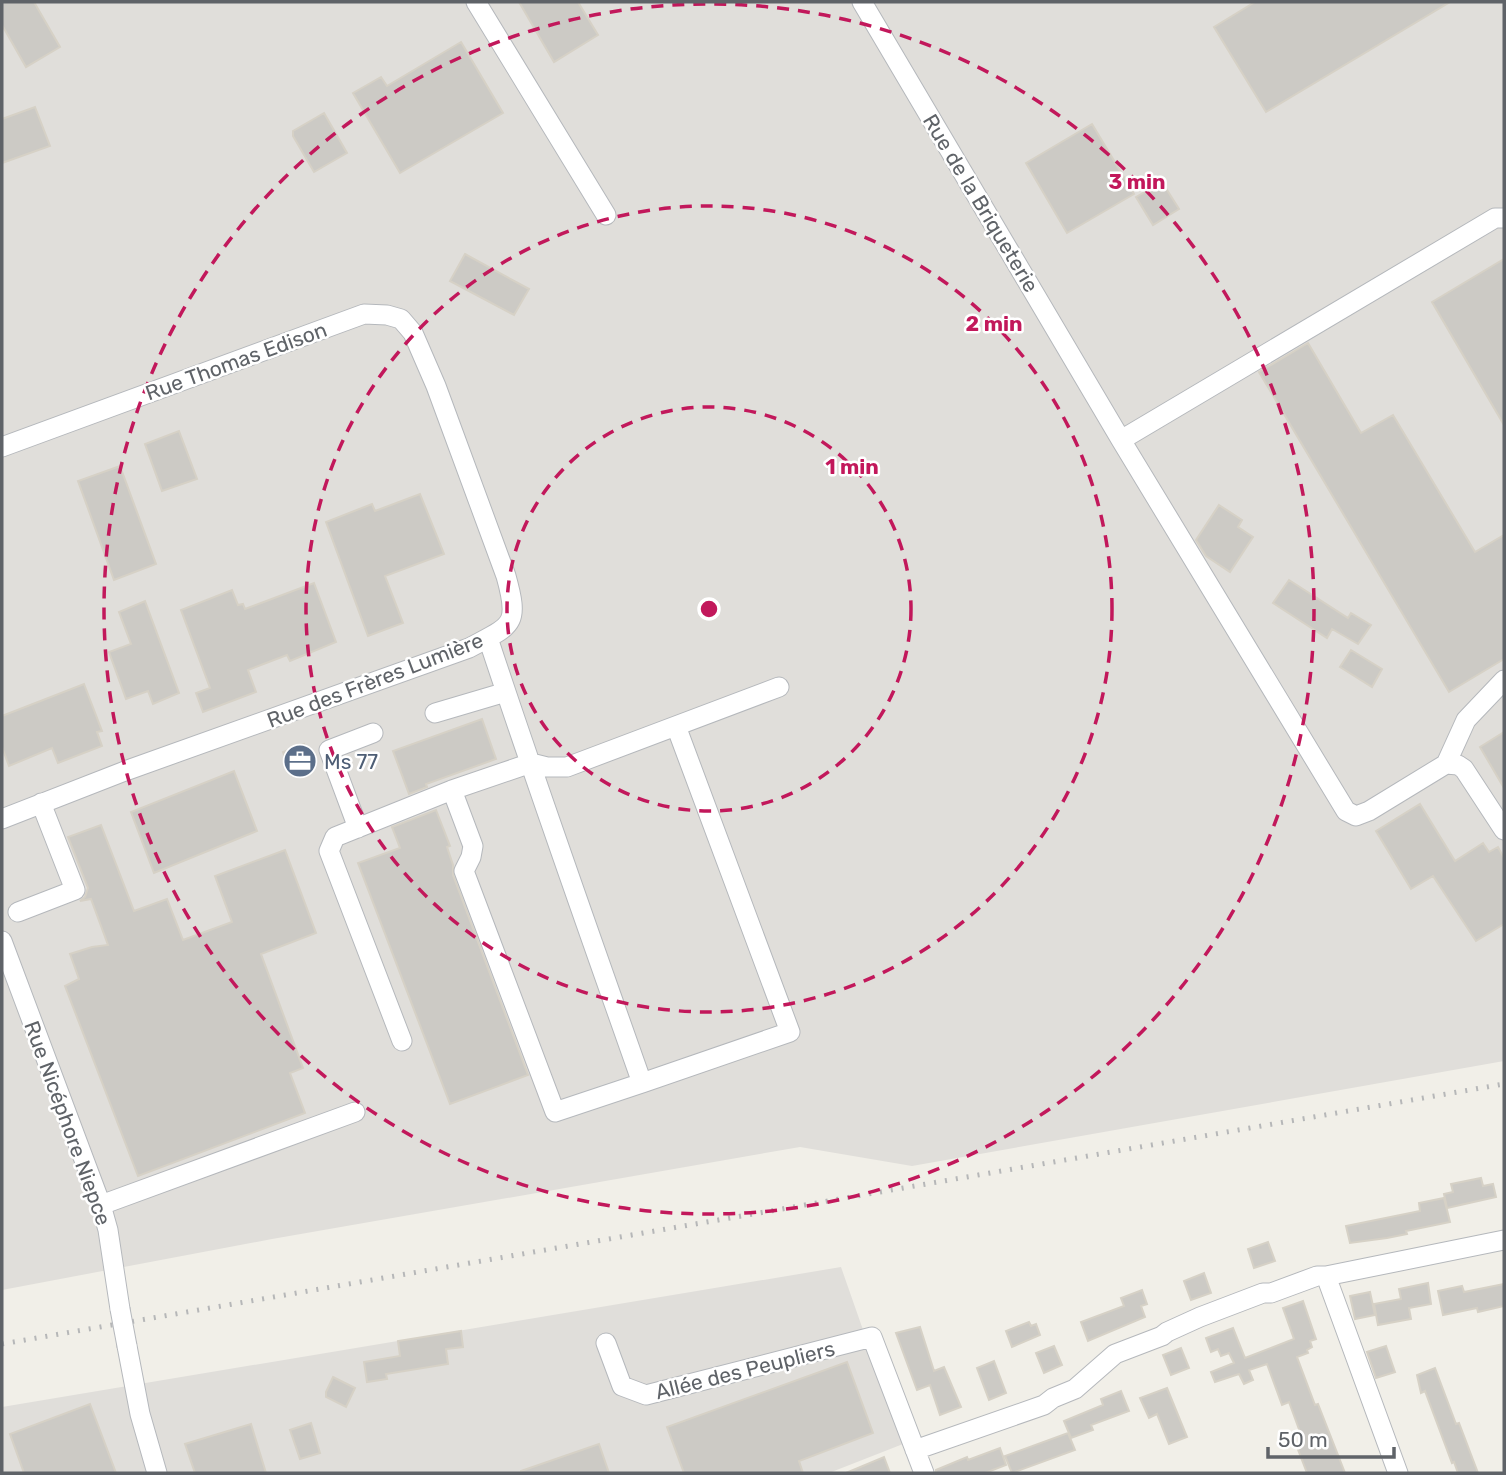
<svg xmlns="http://www.w3.org/2000/svg" width="1506" height="1475" font-family="Rubik,sans-serif">
<style>
.industrial{fill:#e0deda}
.building{fill:#cccac5;stroke:#d6d1c6;stroke-width:2}
.lines{fill:none;stroke-linecap:round;stroke-linejoin:round}
.minor-casing{stroke:#b5b8bc;stroke-width:21}
.minor{stroke:#fff;stroke-width:19}
.rail{stroke:#b6b7b8;stroke-width:5;stroke-dasharray:2 9;stroke-linecap:butt}
.minor-bridge-casing{stroke:#b5b8bc;stroke-width:21;stroke-linecap:butt}
.minor-bridge{stroke:#fff;stroke-width:19}
.ring{fill:none;stroke:#c2185b;stroke-width:3.5;stroke-dasharray:12 9}
.labels{text-anchor:middle;dominant-baseline:central;stroke-width:5;stroke-linejoin:round;paint-order:stroke}
.street-label{font-size:21px;fill:#5f6368;stroke:#fff}
.service-label{font-size:21px;fill:#4e5e75;stroke:#fff;text-anchor:start}
.centre{fill:#c2185b;stroke:#fff;stroke-width:3.5}
.ring-label{font-size:21px;text-anchor:middle;font-weight:bold;fill:#c2185b;stroke:#fff;stroke-width:5;stroke-linejoin:round;paint-order:stroke}
</style>
<rect width="100%" height="100%" fill="#f1efe8"/>
<path class="industrial" d="M2 2H1504V1061L912 1166 800 1147 272 1239 2 1290Z
M841 1267 903 1444 829 1473H2V1407Z"/>
<path class="building" d="M2 2H34L60 47 26 67 2 25Z
M519 2H578L598 35 554 62Z
M1255 2H1450L1266 112 1214 27Z
M461 42 503 113 400 173 353 93 381 77 387 86Z
M35 107 50 146 2 163V119Z
M324 113 347 153 314 172 293 136V131Z
M1092 124 1134 194 1067 233 1026 163Z
M1162 182 1179 209 1153 225 1136 197Z
M465 254 529 289 514 315 450 281Z
M1504 259V425L1432 302Z
M1308 343 1361 433 1393 415 1475 552 1504 535V659L1449 692 1259 372Z
M179 431 197 479 162 491 145 444Z
M120 466 156 564 114 580 78 481Z
M420 494 444 554 385 576 403 623 368 636 326 522 372 504 375 511Z
M1219 505 1242 520 1238 527 1253 537 1230 572 1206 556 1196 540Z
M1289 580 1348 618 1351 613 1371 625 1358 644 1332 629 1327 638 1273 603Z
M314 583 336 642 290 661 287 655 248 670 256 692 203 712 196 693 210 688 181 610 232 590 238 605 243 604 245 609Z
M145 601 179 693 153 704 148 691 126 699 109 652 131 644 119 612Z
M1351 650 1382 669 1372 687 1340 667Z
M84 684 102 731 97 732 102 746 58 763 52 748 9 766 2 747V716Z
M482 719 496 759 426 784 427 787 409 794 393 751Z
M1504 732V788L1480 747Z
M304 744 312 767 292 775 283 752Z
M234 771 257 831 154 873 131 812Z
M1420 804 1455 861 1483 843 1489 852 1498 847 1504 858V924L1476 941 1433 876 1411 889 1376 831Z
M436 810 450 846 447 847 453 865V875L528 1075 450 1104 358 863 400 848 392 827Z
M101 825 134 911 167 899 183 940 232 922 215 876 285 850 316 933 261 954 303 1068 290 1073 305 1113 138 1176 65 986 79 979 70 954 92 947 108 945 91 899 80 901 85 897 88 888 68 837Z
M1481 1178 1483 1186 1493 1184 1496 1197 1447 1208 1444 1194 1453 1192 1451 1184Z
M1444 1198 1450 1222 1406 1231 1407 1234 1387 1238 1350 1243 1346 1226 1420 1211 1419 1203Z
M1268 1242 1275 1261 1254 1268 1248 1249Z
M1204 1273 1211 1293 1191 1300 1184 1281Z
M1428 1283 1431 1304 1409 1308 1411 1319 1378 1325 1374 1304 1401 1299 1399 1289Z
M1504 1284V1306L1478 1312 1477 1308 1443 1315 1438 1291 1462 1286 1464 1292Z
M1142 1290 1147 1304 1141 1306 1145 1317 1088 1341 1081 1322 1124 1306 1121 1298Z
M1370 1292 1375 1315 1355 1319 1350 1296Z
M1303 1301 1316 1339 1310 1341 1312 1347 1307 1350 1308 1353 1297 1357 1315 1405 1318 1404 1345 1473H1307L1297 1447 1304 1443 1289 1402 1282 1405 1267 1364 1249 1370 1253 1380 1244 1384 1239 1374 1215 1382 1211 1372 1234 1363 1229 1353 1221 1356 1218 1349 1211 1352 1206 1338 1233 1328 1245 1358 1294 1339 1283 1308Z
M1029 1322 1031 1326 1036 1324 1040 1335 1012 1347 1006 1331Z
M920 1327 934 1371 944 1367 961 1407 940 1415 930 1385 917 1390 896 1333Z
M461 1331 463 1347 446 1349 448 1364 386 1374 387 1379 367 1382 364 1362 400 1356 398 1341Z
M1054 1346 1062 1365 1044 1373 1036 1353Z
M1386 1346 1395 1372 1376 1378 1367 1352Z
M1181 1348 1189 1368 1171 1375 1163 1355Z
M994 1361 1006 1393 989 1400 977 1368Z
M847 1362 873 1433 799 1461 803 1473H684L667 1427Z
M1435 1368 1456 1424 1459 1423 1478 1473H1458L1454 1462 1452 1463 1425 1391 1421 1393 1417 1375Z
M333 1377 355 1388 346 1407 326 1397V1392Z
M1167 1388 1187 1437 1169 1444 1157 1414 1149 1418 1140 1398Z
M1121 1391 1129 1411 1091 1425 1093 1430 1071 1438 1064 1421 1103 1405 1101 1399Z
M90 1404 116 1473H24L10 1434Z
M311 1423 320 1453 300 1459 290 1430Z
M251 1424 266 1473H195L185 1444Z
M1068 1433 1075 1450 1012 1473 1005 1456Z
M599 1444 609 1473H521V1471Z
M1000 1448 1006 1465 985 1473H936V1470L967 1457 968 1460Z
M884 1457 890 1473H846Z"/>
<g class="lines">
<defs>
<path id="minor" d="M476 2 606 215
M862 2 1121 440 1346 811 1356 816 1369 811 1446 764 1466 720 1504 680
M1121 440 1495 218H1504
M2 447 364 314 387 315 401 319 413 333 436 386 506 576C520 626 512 625 469 648L125 771 2 819
M488 638C537 787 590 935 642 1083L555 1112 464 871 471 857 473 846 452 790 531 763 547 767H567L779 687
M435 713 506 692
M1446 764 1458 765 1464 769 1504 830
M358 828 329 750 373 733
M18 912 75 890 41 803
M2 941 101 1205 108 1230 120 1309
M402 1041 329 851 335 837 452 790
M642 1083 790 1032 676 726
M101 1205 355 1112
M1326 1276 1398 1473
M606 1343 622 1386 646 1395 872 1337 924 1473
M127 1346 140 1414 157 1473
M915 1450 1044 1405 1053 1398 1075 1389 1115 1354 1162 1336 1167 1332 1200 1317 1263 1293H1271L1317 1276H1326L1504 1240"/>
</defs>
<use href="#minor" class="minor-casing"/>
<use href="#minor" class="minor"/>
<path class="rail" d="M2 1344 1504 1084"/>
<defs>
<path id="minor-bridge" d="M120 1309 127 1346"/>
</defs>
<use href="#minor-bridge" class="minor-bridge-casing"/>
<use href="#minor-bridge" class="minor-bridge"/>
</g>
<g class="ring">
<circle cx="709" cy="609" r="202"/>
<circle cx="709" cy="609" r="403"/>
<circle cx="709" cy="609" r="605"/>
</g>
<defs>
<symbol id="office-disc" viewBox="-11 -11 22 22"><circle r="9.5" fill="#5c6f8a" stroke="#fff"/><path d="M-6-3h4V-5.5h4V-3h4V5H-6ZM-1-4.5V-3h2v-1.5ZM-6 0V1H6V0Z" fill="#fff"/></symbol>
</defs>
<g fill-rule="evenodd">
<use href="#office-disc" x="281" y="742" width="38" height="38"/>
</g>
<g class="labels">
<g class="street-label">
<text transform="translate(981 203) rotate(59)">Rue de la Briqueterie</text>
<text transform="translate(236 361) rotate(-20)">Rue Thomas Edison</text>
<text transform="translate(375 680) rotate(-21)">Rue des Frères Lumière</text>
<text transform="translate(68 1123) rotate(70)">Rue Nicéphore Niepce</text>
<text transform="translate(745 1370) rotate(-14)">Allée des Peupliers</text>
</g>
<g class="service-label">
<text x="324" y="761">Ms 77</text>
</g>
</g>
<circle cx="709" cy="609" r="10" class="centre"/>
<g class="ring-label">
<text x="1137" y="189">3 min</text>
<text x="994" y="331">2 min</text>
<text x="852" y="474">1 min</text>
</g>
<rect width="1506" height="1475" fill="none" stroke="#5f6368" stroke-width="7"/>
<path d="M1268 1447v10h126v-10" fill="none" stroke="#5f6368" stroke-width="3.5"/>
<text x="1278" y="1447" font-size="21" fill="#5f6368" stroke="#ffffff" stroke-width="5" paint-order="stroke">50 m</text>
</svg>
